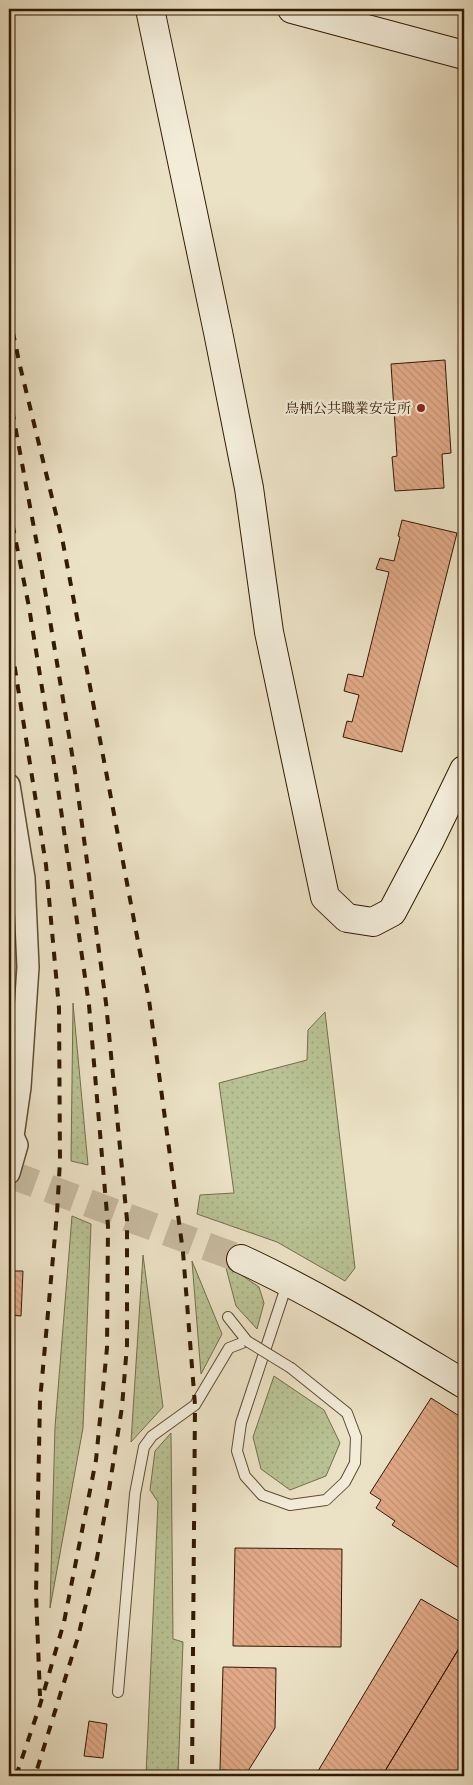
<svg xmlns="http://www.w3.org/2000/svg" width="473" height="1785" font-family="'IM FELL French Canon','Noto Serif JP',serif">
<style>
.grass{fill:url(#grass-dots);stroke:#756e4a}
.building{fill:url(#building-back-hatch);stroke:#321900}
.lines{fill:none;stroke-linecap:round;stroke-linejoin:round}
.secondary-tunnel{stroke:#c6b99e;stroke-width:28;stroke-dasharray:28 14;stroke-linecap:butt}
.lane-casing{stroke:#604b31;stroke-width:12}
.street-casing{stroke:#604b31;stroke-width:24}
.secondary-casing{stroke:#321900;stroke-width:30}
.lane{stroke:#f2ecd9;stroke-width:10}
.street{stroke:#f2ecd9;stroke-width:21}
.secondary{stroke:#f2ecd9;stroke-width:28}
.rail{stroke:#321900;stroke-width:4;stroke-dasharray:9 9;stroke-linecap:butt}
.lane-bridge-casing{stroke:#604b31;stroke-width:12;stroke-linecap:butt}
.lane-bridge{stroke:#f2ecd9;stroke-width:10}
.poi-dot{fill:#8f2418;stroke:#f2ecd9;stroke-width:2}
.labels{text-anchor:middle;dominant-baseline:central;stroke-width:4.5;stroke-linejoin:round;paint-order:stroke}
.poi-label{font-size:14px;fill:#321900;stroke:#f2ecd9;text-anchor:end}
</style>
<defs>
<pattern id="grass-dots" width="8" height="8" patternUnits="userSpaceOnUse" patternTransform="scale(1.25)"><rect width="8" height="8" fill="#b8c294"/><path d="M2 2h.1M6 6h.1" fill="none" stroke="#9fa67e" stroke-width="1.8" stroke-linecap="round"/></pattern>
<pattern id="building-back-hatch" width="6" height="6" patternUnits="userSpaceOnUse" patternTransform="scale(1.25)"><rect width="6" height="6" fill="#e2aa88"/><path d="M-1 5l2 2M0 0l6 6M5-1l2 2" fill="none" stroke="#c29274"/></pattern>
</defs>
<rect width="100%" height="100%" fill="#ebe1c5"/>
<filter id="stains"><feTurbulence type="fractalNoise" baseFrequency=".004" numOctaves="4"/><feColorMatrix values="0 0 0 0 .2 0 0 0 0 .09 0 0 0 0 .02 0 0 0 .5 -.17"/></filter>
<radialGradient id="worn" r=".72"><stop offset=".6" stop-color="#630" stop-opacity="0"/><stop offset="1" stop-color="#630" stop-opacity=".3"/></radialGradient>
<path class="grass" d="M73 1003 88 1165 71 1161Z
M325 1012 355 1268 345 1281 277 1242 197 1214 200 1195 234 1193 219 1083 307 1060 308 1030Z
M72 1216 91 1224 83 1428 50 1608 55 1427Z
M143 1255 163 1407 131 1442Z
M192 1261 222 1334 201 1374Z
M225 1264 259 1287 264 1303 257 1329 236 1306Z
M274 1376 324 1410 340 1443 326 1476 290 1490 261 1469 253 1437Z
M171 1433 173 1639 183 1642 178 1776H146L158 1502 150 1490 155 1451Z"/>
<path class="building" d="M445 360 451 453 442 454 444 488 395 491 392 457 397 456 391 364Z
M402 520 457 533 402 752 343 737 347 721 352 722 359 695 344 691 348 674 363 677 389 572 376 569 380 558 394 561 400 537 398 536Z
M9 1271H23L21 1316 9 1315Z
M431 1398 464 1419V1571L392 1525 395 1521 376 1508 381 1500 370 1493Z
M235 1548 342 1549 341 1647 233 1646Z
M421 1599 464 1624V1640L382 1776H315Z
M464 1640V1776H382Z
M223 1667 276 1668 275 1728 248 1771 220 1770Z
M89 1721 107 1724 103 1758 84 1756Z"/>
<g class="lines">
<path class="secondary-tunnel" d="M9 1174 241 1259"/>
<defs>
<path id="lane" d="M287 1284 241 1423 237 1451 245 1476 262 1495 290 1505 326 1500 345 1482 355 1463 356 1437 347 1413 291 1368
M118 1692 135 1494 144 1447 152 1436 195 1405 229 1348 247 1341 228 1317"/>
<path id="street" d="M9 785 24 878 28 967 20 1087 13 1136 17 1145 9 1173"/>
<path id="secondary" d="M150 9 218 332 249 488 269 632 325 897 347 918 373 922 392 912 430 840 464 770
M292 9 464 55
M241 1259C319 1295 391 1340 464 1384"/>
</defs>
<use href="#lane" class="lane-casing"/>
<use href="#street" class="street-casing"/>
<use href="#secondary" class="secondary-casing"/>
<use href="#lane" class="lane"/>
<use href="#street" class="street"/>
<use href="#secondary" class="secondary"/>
<path class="rail" d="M9 314 20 366 63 543 149 1000 183 1252 195 1405 192 1776
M9 393 41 566 75 772 106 1003 127 1220V1345L122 1407 108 1496 97 1558 78 1637 35 1776
M9 507 29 607 56 775 89 1005 108 1226 107 1348 96 1460 64 1622 40 1705 16 1776
M9 631 46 865 59 1008 60 1161 57 1213 40 1401 36 1594 40 1696"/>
<defs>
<path id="lane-bridge" d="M247 1341 291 1368"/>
</defs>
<use href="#lane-bridge" class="lane-bridge-casing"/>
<use href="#lane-bridge" class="lane-bridge"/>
</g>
<circle class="poi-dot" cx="421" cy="408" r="5"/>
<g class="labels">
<g class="poi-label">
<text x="411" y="408">鳥栖公共職業安定所</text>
</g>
</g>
<rect width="473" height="1785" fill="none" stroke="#ebe1c5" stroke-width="30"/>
<rect x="10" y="10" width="453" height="1765" fill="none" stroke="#321900" stroke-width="2.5"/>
<rect x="15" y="15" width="443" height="1755" fill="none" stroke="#321900"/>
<rect width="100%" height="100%" filter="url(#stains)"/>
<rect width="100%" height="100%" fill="url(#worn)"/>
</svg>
